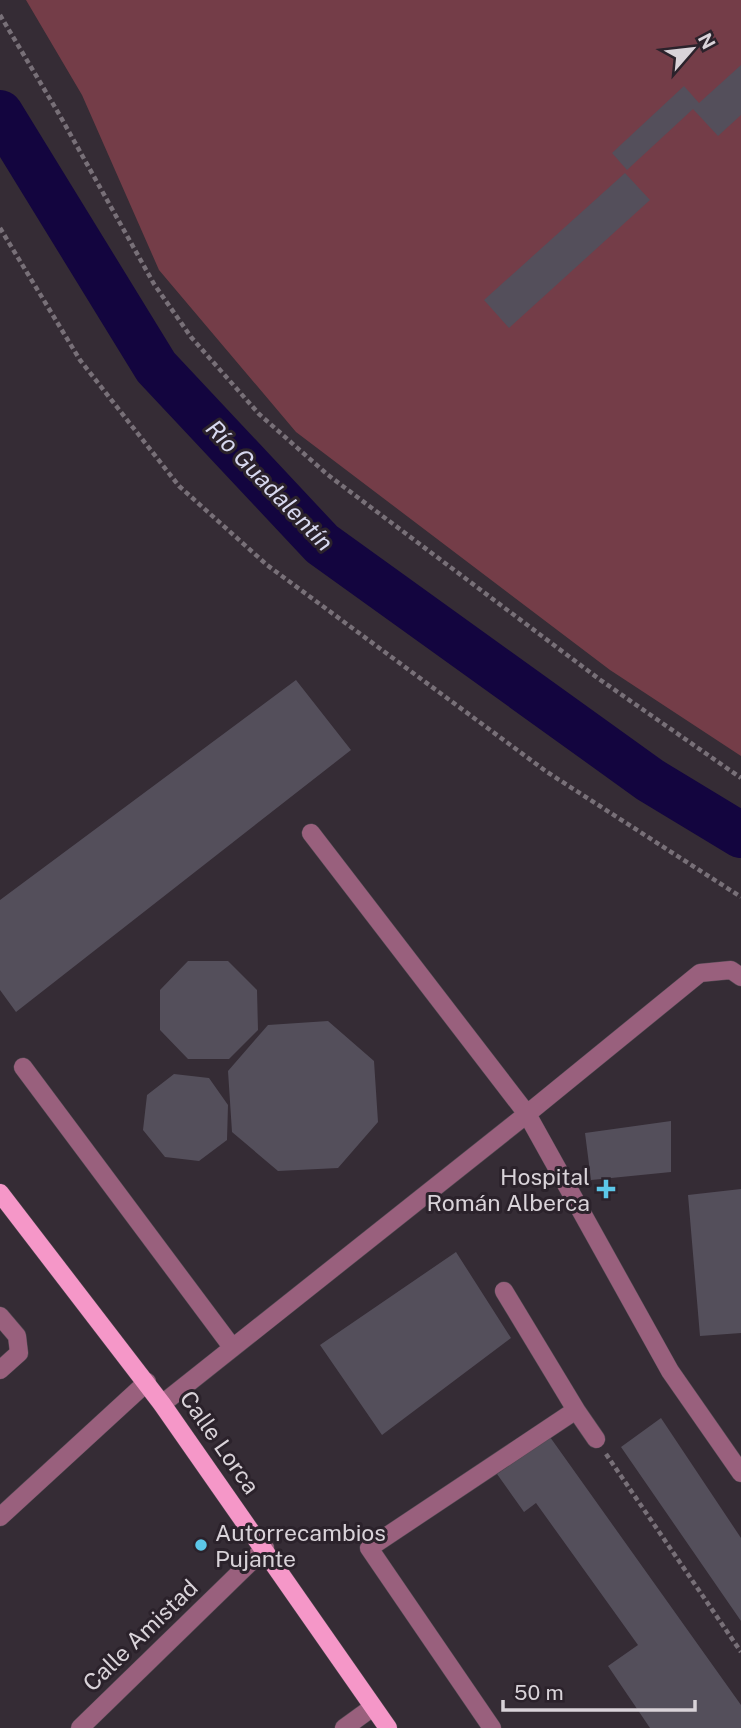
<svg xmlns="http://www.w3.org/2000/svg" width="741" height="1728" font-family="'Public Sans',sans-serif">
<style>
.green{fill:#743d48}
.lines{fill:none;stroke-linecap:round;stroke-linejoin:round}
.river{stroke:#13053f;stroke-width:46}
.building{fill:#544f5b}
.minor-casing{stroke:#534a53;stroke-width:19}
.major-casing{stroke:#534a53;stroke-width:19}
.path{stroke:#787078;stroke-width:4.5;stroke-dasharray:5 3.5;stroke-linecap:butt}
.minor{stroke:#99607d;stroke-width:18}
.major{stroke:#f597c8;stroke-width:18}
.poi-dot{fill:#5cc7e8;stroke:#2b222b;stroke-width:2.5}
.labels{text-anchor:middle;dominant-baseline:central;stroke-width:6;stroke-linejoin:round;paint-order:stroke}
.poi-label{font-size:23px;fill:#d9d3d9;stroke:#2b222b;text-anchor:end}
.street-label{font-size:23px;fill:#d9d3d9;stroke:#2b222b}
.water-label{font-size:24px;font-style:italic;fill:#d7d8ef;stroke:#2b222b}
</style>
<rect width="100%" height="100%" fill="#352c35"/>
<path class="green" d="M26 0H741V756L610 670 296 432 159 270 82 95Z"/>
<g class="lines">
<path class="river" d="M0 113 156 367 322 544 650 780 741 835"/>
</g>
<path class="building" d="M741 65V115L718 136 693 109 627 170 612 153 684 86 699 103Z
M625 173 650 200 509 328 484 300Z
M296 680 351 750 16 1012 0 990V900Z
M188 961H228L257 990 258 1030 229 1059H188L160 1030V990Z
M328 1021 374 1061 378 1122 338 1168 278 1171 232 1132 228 1071 268 1025Z
M174 1074 209 1078 228 1105 227 1140 199 1161 165 1157 143 1130 147 1095Z
M671 1121V1172L591 1180 585 1133Z
M741 1189V1333L700 1336 688 1195Z
M456 1252 511 1338 382 1435 320 1345Z
M661 1418 741 1538V1621L621 1447Z
M550 1437 741 1705V1728H650L608 1666 638 1645 536 1503 524 1512 497 1474Z"/>
<g class="lines">
<defs>
<path id="minor" d="M741 977 731 970 700 973 527 1114 670 1371 741 1473
M23 1067 232 1347
M504 1291 576 1410
M0 1316 17 1336 19 1353 0 1370
M162 1404 527 1114 311 833
M0 1517 147 1382
M80 1728 265 1548
M344 1728 373 1707
M492 1728 369 1548 576 1410 596 1439"/>
<path id="major" d="M0 1193 162 1404 388 1728"/>
</defs>
<use href="#minor" class="minor-casing"/>
<use href="#major" class="major-casing"/>
<path class="path" d="M0 15 59 114 154 284 191 337 259 414 328 475 599 679 741 778
M0 228 80 360 179 486 267 565 547 772 741 897
M606 1454 741 1652"/>
<use href="#minor" class="minor"/>
<use href="#major" class="major"/>
</g>
<g class="poi-dot">
<path d="M602.5 1178.5h7v7h7v7h-7v7h-7v-7h-7v-7h7z"/>
<circle cx="201" cy="1545" r="7"/>
</g>
<g class="labels">
<g class="poi-label">
<text x="590" y="1176">Hospital<tspan x="590" dy="26">Román Alberca</tspan></text>
<text x="215" y="1532" text-anchor="start">Autorrecambios<tspan x="215" dy="26">Pujante</tspan></text>
</g>
<g class="street-label">
<text transform="translate(220 1442) rotate(55)">Calle Lorca</text>
<text transform="translate(140 1635) rotate(-44)">Calle Amistad</text>
</g>
<g class="water-label">
<text transform="translate(270 485) rotate(46)">Río Guadalentín</text>
</g>
</g>
<g transform="translate(692 49) rotate(62)" stroke="#2b222b" stroke-width="5" paint-order="stroke">
<path d="M0-5L12 26L0 18L-12 26Z" fill="#d9d3d9"/>
<text y="-10" font-size="19" font-weight="bold" text-anchor="middle" fill="#d9d3d9">N</text>
</g>
<path d="M503 1700v10h192v-10" fill="none" stroke="#d9d3d9" stroke-width="3.5"/>
<text x="514" y="1700" font-size="21" fill="#d9d3d9" stroke="#2b222b" stroke-width="5" paint-order="stroke">50 m</text>
</svg>
